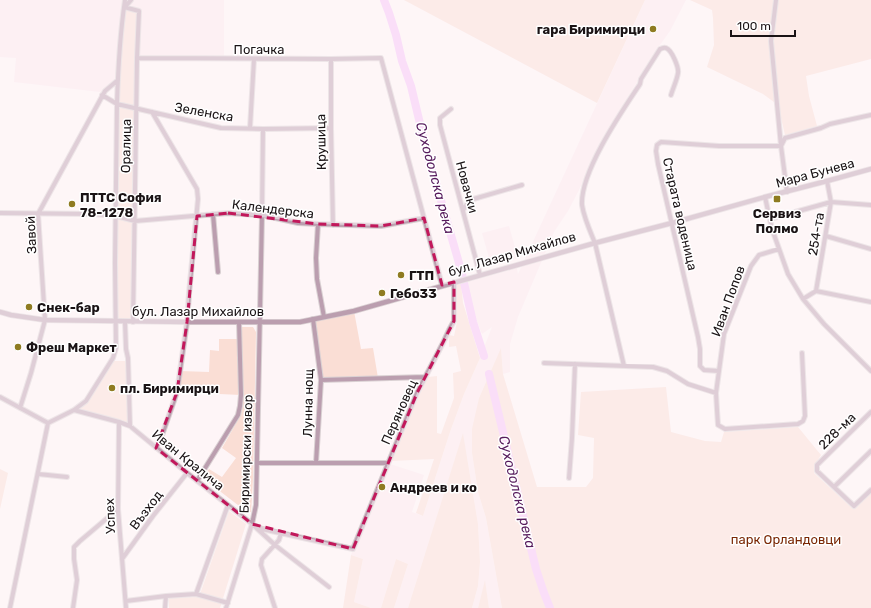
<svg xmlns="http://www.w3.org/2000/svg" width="871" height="608" font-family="Rubik,sans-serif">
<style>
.built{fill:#fce9ee}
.green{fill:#faded5}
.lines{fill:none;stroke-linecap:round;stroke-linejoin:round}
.river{stroke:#f5c1f9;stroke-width:8}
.minor-casing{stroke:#dad1d3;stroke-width:6}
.tertiary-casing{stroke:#dad1d3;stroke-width:6}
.minor{stroke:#bb9eaf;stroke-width:4}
.tertiary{stroke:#bb9eaf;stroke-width:4.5}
.marked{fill:none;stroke:#c2185b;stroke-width:3;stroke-dasharray:8 5;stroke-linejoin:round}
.poi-dot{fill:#8f7b21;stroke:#fff;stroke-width:1.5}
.labels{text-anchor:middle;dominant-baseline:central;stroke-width:3;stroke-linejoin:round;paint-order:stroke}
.poi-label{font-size:13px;font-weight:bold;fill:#1a1315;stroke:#fff;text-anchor:start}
.street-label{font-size:13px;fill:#1a1315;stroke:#fff}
.park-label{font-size:13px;fill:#7a2704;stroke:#fff}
.water-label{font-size:14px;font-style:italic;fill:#561b5c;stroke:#fff}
</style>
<rect width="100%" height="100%" fill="#fef5f7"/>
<path class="built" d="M0 0H224V59L137 58 118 80 105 91 100 92 14 82 16 58 0 57Z
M645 0H686L670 31 657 49 608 130 578 192 568 211 554 232 518 317 510 344V372L503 374 501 349 479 398 472 453 478 492 486 518 502 608H489L485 582 478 608H472L478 586 480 562 478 524 463 434 408 608H394L408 564 396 559 381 608H371L354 602 363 559 351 555 387 463 424 475 412 512 423 516 450 432 464 394 480 358 492 327 482 334 473 312 467 278 516 265 518 274Z
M509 226 518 258 491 265 482 233Z"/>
<path class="green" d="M404 0H645L597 103Z
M690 0H871V59L806 76 809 96 817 126 785 135 778 105 763 94 707 67 714 45 713 18 712 10Z
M124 7 139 11 133 322H115L117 104Z
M461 284 463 303 480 358 464 394 450 432 423 516 416 513 434 459 391 461 408 419 428 377 437 376V433L441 434 454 398 453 373 461 371 456 346 449 347V335L454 336 457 322 456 285Z
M354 311 361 349 373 348 378 378 321 380 313 319Z
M241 327H253L256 332 253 480 251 512H247L208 482 210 479 205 475 209 469 222 477 236 458 222 448 241 415 243 402Z
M219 339H239L241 395 177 392 180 371 209 372 210 350 219 351Z
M501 348 503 374 537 487H586L593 478 594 438 578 435 581 392 666 387 671 432 705 441 721 442 724 432 798 427 821 455 816 463 814 473 853 509 871 493V608H502L486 518 478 492 472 453V429L479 398Z
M114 361H126L128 423 118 419 78 409 88 402 95 390Z
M463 433 478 524 480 562 478 586 472 608H408Z
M0 469 8 473 0 509Z
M229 511 246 524 220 608H169V598L199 597Z
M351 555 363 559 354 602 371 608H343Z
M396 559 408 564 394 608H381Z
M485 580 489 608H478Z"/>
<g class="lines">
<path class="river" d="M384 0 389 13 396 35 402 61 411 86 428 157 436 183 461 270 473 322 484 356
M489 374 536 569 544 593 550 608"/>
<defs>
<path id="minor" d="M776 0 771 41 781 146 787 192
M124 7 139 11 137 58 133 322
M125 7 131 0
M137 58 331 59 381 58 442 285
M331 59V128L333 225
M102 95 117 104 221 128 263 129 331 128
M451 109 440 118V125L480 275
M152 112 197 189 198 199 189 293 187 322 177 392 162 435 156 448
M250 128 254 59
M765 197 772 229 788 274 803 299 824 324 871 371
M463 210 470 200 522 185
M0 213 94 214 116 216 135 221 228 213 262 215 298 223 318 224 381 226 424 218
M213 214 218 272
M770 219 831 202 871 205
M318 224 316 258 317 279 324 317
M826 236 871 249
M779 249 759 255 751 266 724 334 716 393 717 410 718 425 725 429 798 424 803 421 805 416 802 353
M816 291 831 202 827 181
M803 299 816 291 871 302
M313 319 321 380 316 463
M125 322 126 349 128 358 130 426
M544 363 653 367 667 371 688 384 716 393
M624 366 595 243C590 231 584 218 582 205 580 172 622 111 640 84L641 79 660 49C663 48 664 47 666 48 672 50 679 68 678 73 677 80 673 88 671 95
M719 371 704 370 700 366V349L698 337 658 164 656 151 657 145 661 142 719 146H781L785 138 821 128 830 124 871 115
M321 380 425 377
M0 397 48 423
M20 408 31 373 45 320 38 214 105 91 118 80
M74 410 119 422 130 426 187 473 252 524 275 545 329 587
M871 412 817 465V471L854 506 871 490
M119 422 118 509 126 608
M257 463H387
M38 474 67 477
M569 478 572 438 575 364
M197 481 238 415 240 406 241 395 239 322
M834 487 871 451
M252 524 262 529 353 549 417 393 443 343 449 330 454 321V282
M122 559 153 516 187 473
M196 594 228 505
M126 601 166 596 196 594 228 603
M10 608 48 423 74 410 86 401 113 358 116 348 115 263 117 104C118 70 120 34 125 0
M73 608 77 580 74 559V547L80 541 118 509
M165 608 166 596
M226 608 252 524 256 505 262 215 263 129
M275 608 261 565 262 559 279 540 281 533"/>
<path id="tertiary" d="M0 312 11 315 45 320 187 322H300L354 311 595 243 672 223 765 197 827 181 871 169"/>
</defs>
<use href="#minor" class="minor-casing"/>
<use href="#tertiary" class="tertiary-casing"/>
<use href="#minor" class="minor"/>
<use href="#tertiary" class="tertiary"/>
</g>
<path d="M0 0H871V608H0ZM228 213 318 224 381 226 424 218 442 285 454 282V321L417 393 353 549 252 524 156 448 177 392 187 322 197 216Z" fill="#fef5f7" fill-opacity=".55" fill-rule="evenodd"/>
<path class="marked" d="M228 213 318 224 381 226 424 218 442 285 454 282V321L417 393 353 549 252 524 156 448 177 392 187 322 197 216Z"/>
<g class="poi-dot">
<circle cx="653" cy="29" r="4"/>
<rect x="773" y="195" width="8" height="8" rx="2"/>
<circle cx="72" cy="204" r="4"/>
<circle cx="401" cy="275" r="4"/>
<circle cx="382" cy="293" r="4"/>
<circle cx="29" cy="307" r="4"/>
<circle cx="18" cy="347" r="4"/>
<circle cx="112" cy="388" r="4"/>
<circle cx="382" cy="487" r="4"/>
</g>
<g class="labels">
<g class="poi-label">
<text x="645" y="29" text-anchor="end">гара Биримирци</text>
<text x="80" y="197">ПТТС София<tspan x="80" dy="15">78-1278</tspan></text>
<text x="777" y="213" text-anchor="middle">Сервиз<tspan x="777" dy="15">Полмо</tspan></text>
<text x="409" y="275">ГТП</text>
<text x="390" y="293">Гебо33</text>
<text x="37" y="307">Снек-бар</text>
<text x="26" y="347">Фреш Маркет</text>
<text x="120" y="388">пл. Биримирци</text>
<text x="390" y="487">Андреев и ко</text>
</g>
<g class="street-label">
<text x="259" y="49">Погачка</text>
<text transform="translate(204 112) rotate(10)">Зеленска</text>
<text transform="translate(321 142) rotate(-91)">Крушица</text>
<text transform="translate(126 146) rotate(-89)">Оралица</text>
<text transform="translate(815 173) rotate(-15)">Мара Бунева</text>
<text transform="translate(467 187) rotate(75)">Новачки</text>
<text transform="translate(273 209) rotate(7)">Календерска</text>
<text transform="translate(680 214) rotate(77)">Старата воденица</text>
<text transform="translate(816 234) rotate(-80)">254-та</text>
<text transform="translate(31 235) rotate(-92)">Завой</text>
<text transform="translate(512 254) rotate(-16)">бул. Лазар Михайлов</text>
<text transform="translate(728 301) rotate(-70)">Иван Попов</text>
<text x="198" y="311">бул. Лазар Михайлов</text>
<text transform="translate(308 403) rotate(-89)">Лунна нощ</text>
<text transform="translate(399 412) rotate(-66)">Перяновец</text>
<text transform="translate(837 431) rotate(-44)">228-ма</text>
<text transform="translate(246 454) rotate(-88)">Биримирски извор</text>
<text transform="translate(188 460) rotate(39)">Иван Кралича</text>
<text transform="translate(146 510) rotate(-53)">Възход</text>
<text transform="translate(110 516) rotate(-92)">Успех</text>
</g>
<g class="park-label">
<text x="786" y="539">парк Орландовци</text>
</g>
<g class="water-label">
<text transform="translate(435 178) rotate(75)">Суходолска река</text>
<text transform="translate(517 492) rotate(76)">Суходолска река</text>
</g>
</g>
<path d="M731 30v6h64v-6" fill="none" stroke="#1a1315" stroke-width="2"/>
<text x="737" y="30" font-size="12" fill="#1a1315" stroke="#ffffff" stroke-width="3" paint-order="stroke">100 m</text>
</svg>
